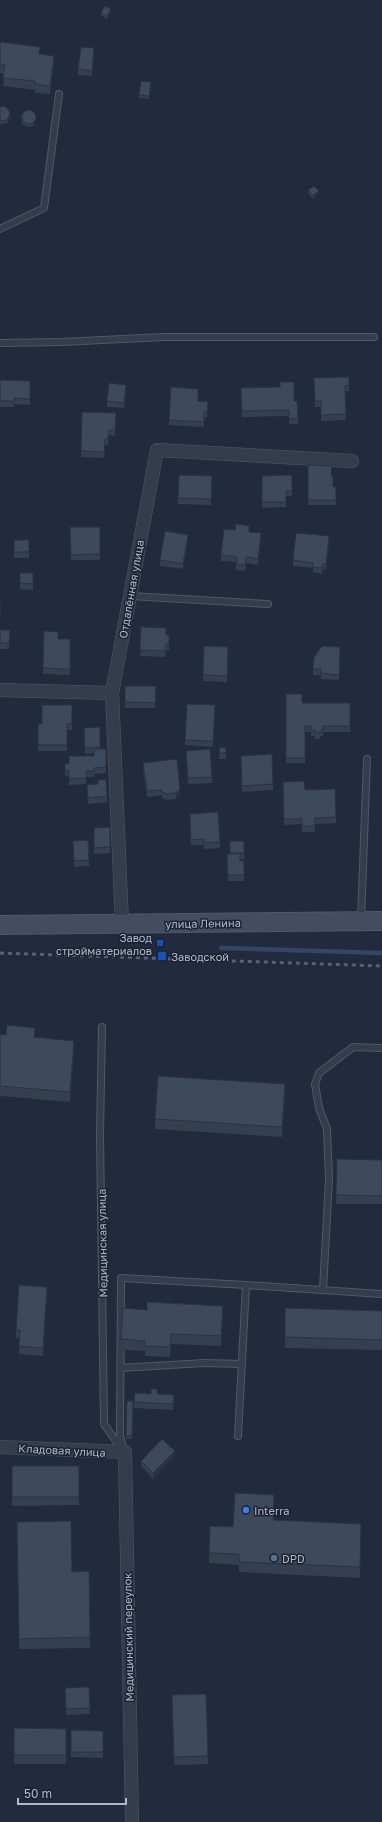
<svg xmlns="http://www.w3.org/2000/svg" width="382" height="1822" font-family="'Golos Text',sans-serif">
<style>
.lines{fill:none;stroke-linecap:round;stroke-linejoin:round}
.stream{stroke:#344565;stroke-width:4.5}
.service-casing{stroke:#515868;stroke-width:8}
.minor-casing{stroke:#515868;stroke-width:14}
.secondary-casing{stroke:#515868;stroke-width:20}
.service{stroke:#353d4d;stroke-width:6}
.minor{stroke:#353d4d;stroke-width:13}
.secondary{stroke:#434c60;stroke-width:18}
.rail{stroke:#576174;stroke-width:3;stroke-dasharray:4 4;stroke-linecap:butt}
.wall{fill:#343f50}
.shaded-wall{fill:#2b3341}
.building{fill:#3d495d;stroke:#2b3341}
.transit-dot{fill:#1a4fb4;stroke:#1b2232;stroke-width:1.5}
.shop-dot{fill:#3f7fe0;stroke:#1b2232;stroke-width:1.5}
.service-dot{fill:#5c6f8a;stroke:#1b2232;stroke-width:1.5}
.labels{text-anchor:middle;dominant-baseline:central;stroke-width:3;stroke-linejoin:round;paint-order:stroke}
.street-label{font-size:11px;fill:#b1b8c9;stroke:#1b2232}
.poi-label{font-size:11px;fill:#b1b8c9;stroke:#1b2232;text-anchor:start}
</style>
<rect width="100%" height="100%" fill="#212b3d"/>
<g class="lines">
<path class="stream" d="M221 948 382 953"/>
<defs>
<path id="service" d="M0 229 44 208 59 94
M0 343 62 342 163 337H374
M130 596 268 604
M361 920 367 759
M102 1027 100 1135 104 1424 123 1451
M323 1290 329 1179 327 1129 319 1108 315 1084 319 1073 353 1047 382 1048
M120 1368 204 1363 242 1364
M238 1436 246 1285 382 1294
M123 1447 120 1436 121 1278 246 1285"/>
<path id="minor" d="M0 690 112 693
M122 924 112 693 157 450 352 461
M0 1447 125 1452 132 1822"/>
<path id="secondary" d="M0 925 382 921"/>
</defs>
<use href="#service" class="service-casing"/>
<use href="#minor" class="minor-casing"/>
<use href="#secondary" class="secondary-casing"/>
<use href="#service" class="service"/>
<use href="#minor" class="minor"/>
<use href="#secondary" class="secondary"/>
<path class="rail" d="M0 953 382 966"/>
</g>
<path class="wall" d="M101 12H111L107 19 101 15Z
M0 42 40 54 54 64 50 94 35 93V90L3 86 4 74 0 73Z
M94 54 92 76 78 75V69Z
M151 85 149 99 139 98V95Z
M0 107 10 118 7 123 1 124H0Z
M21 116 36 121 33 126 27 127 22 124Z
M308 190 319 194 313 199 308 193Z
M314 378 349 385V391H345L346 420 321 421V407H315Z
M0 380 30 381V405L14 404V407H0Z
M241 388 294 401H297L298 424H289V416L242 417Z
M126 391 124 408 107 407V401Z
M198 401 208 402 207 418H204V427L169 425V420Z
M82 412 116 413 115 436 109 435 108 445H105L104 458 81 457Z
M308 465 332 476 333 487H336V505H308Z
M292 475V496H286V507L262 508V476Z
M212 482 211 505 178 504V498Z
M70 527H100V560H71Z
M249 532 261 539 258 565 246 563 245 571 236 570V562L221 561V555Z
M14 540H29V558H14Z
M188 540 183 569 160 566V560Z
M329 542 326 570 323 569 322 574 313 572V568L293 566V560Z
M20 573H33V590L20 589Z
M141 627 166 635H169V650H166L165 657 140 656Z
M0 630H10L9 649H0Z
M44 631 58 639H70V675L43 674Z
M204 646 228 647 227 682 203 681Z
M340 653 339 680 321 679V675H313V669Z
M125 686H156L155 708H125Z
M286 694 302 703H350V732H323V736H320V739H315V736H311V732H305V763H286Z
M72 705V730H67V751H38V724H42Z
M215 711 213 747 185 745V740Z
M100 727V749H106V773L94 774V777H86V784L69 785V776H65V764H69L94 756V753L85 754 84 728Z
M220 747 226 748V759H219Z
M186 751 212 777V783L188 784Z
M241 761 273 784V790L242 792Z
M143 763 180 796 176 799 167 800 162 798V795L147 797 143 768Z
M283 782 305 790 336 817V823L315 824V832H302V824L284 825Z
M98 784 107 796V802L88 804 87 785Z
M190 814 220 842V848L204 849V845H191Z
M110 827V853L94 854V828Z
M73 841 89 860V866L74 867Z
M230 841H244V859H240V861H244V881H228L227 854H230Z
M0 1034 35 1037 74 1051 70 1102 0 1096Z
M285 1095 282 1137 155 1129V1119Z
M337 1159 382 1160V1204H336Z
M47 1295 43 1356 19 1354 20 1338H16V1330Z
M285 1308 382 1311V1350L285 1348Z
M223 1316 221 1346 171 1344 170 1357 145 1356V1351L121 1350V1339Z
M157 1394 174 1401 173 1410 134 1408V1402Z
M127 1401H133L132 1439H126Z
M175 1456 153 1479 141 1466V1461Z
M12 1466H79V1505L12 1506Z
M274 1505V1520L361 1524 360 1578 239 1572V1565L209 1563V1553L233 1527Z
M17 1522 72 1572 89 1571 90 1648 19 1649Z
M89 1687 90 1714 66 1715 65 1688Z
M172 1703 208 1756V1764L174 1765Z
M14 1728 66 1729V1764H14Z
M71 1730 103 1731V1758L71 1757Z"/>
<path class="shaded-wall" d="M111 9V12L107 19V16Z
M94 48V54L92 76V71Z
M54 56V64L50 94V86Z
M10 115V118L7 123V120Z
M36 118V121L33 126V123Z
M319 191V194L313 199V196Z
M261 533V539L258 565V559Z
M188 535V540L183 569V564Z
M329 536V542L326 570V564Z
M180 790V796L176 799V793Z
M74 1041V1051L70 1102V1092Z
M285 1084V1095L282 1137V1127Z
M47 1287V1295L43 1356V1348Z
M223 1306V1316L221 1346V1336Z
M175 1451V1456L153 1479V1473Z"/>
<path class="building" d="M105 6 111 9 107 16 101 12Z
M0 42 40 47 39 54 54 56 50 86 35 84V81L3 78 5 65H0Z
M81 47 94 48 92 71 78 69Z
M141 81 151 82 149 96 139 95Z
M4 106 9 110 10 115 7 120 1 121H0V107Z
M22 117a7 7 0 1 1 14 0a7 7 0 1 1-14 0Z
M314 186 319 191 313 196 308 190Z
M349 377V385L345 386 346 414 321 415V401H315L314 378Z
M0 380 30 381V399L14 398V401H0Z
M280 382H294V401H297L298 418 289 419V410L242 411 241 388 280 387Z
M109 383 126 385 124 403 107 401Z
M171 387 198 389V401L208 402 207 412H204V422L169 420Z
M82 412 116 413 115 430H109L108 439H105L104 452 81 451Z
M308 465 332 466 331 476H333V487H336V500H308Z
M179 475 212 476 211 499 178 498Z
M292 475V491H286V502H262V476Z
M236 524 249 526V532L261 533 258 559 246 557 245 565 236 564 237 557 221 555 224 529 235 530Z
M70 527H100V554L71 555Z
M165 531 188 535 183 564 160 560Z
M296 533 329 536 326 564H323L322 568 313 567V563L293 560Z
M14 540H29V552H14Z
M20 573H33V584L20 583Z
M0 603H1L0 617Z
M141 627 166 628V635H169V644H166L165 651 140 650Z
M0 630H10L9 643H0Z
M44 631 58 632V639H70V669L43 668Z
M204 646 228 647 227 676 203 675Z
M322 646 340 647 339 675 321 673V669H313L314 657Z
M125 686H156L155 703 125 702Z
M286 694H302V703H350V726H323V730H320V733H315V730H311V726H305V758H286Z
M187 704 215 705 213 741 185 740Z
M42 705H72V724H67V745H38V724H42Z
M100 727V747L85 748 84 728Z
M220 747 226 748V753H219Z
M94 749H106V767L94 768V771H86V778L69 779V770H65V764H69V756H94Z
M210 749 212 777 188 778 186 751Z
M272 754 273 784 242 786 241 756Z
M177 759 180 790 176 793 167 794 162 792V790L147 791 143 763Z
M106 779 107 796 88 798 87 785 98 784V780Z
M304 781 305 790 335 789 336 817 315 818V826H302V819H284L283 782Z
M218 812 220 842 204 843V839L191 840 190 814Z
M110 827V847L94 848V828Z
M88 840 89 860 74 861 73 841Z
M230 841H244V853H230Z
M227 854H240V861H244V875H228Z
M7 1025 35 1028 34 1037 74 1041 70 1092 0 1086V1034L6 1035Z
M158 1076 285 1084 282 1127 155 1119Z
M337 1159 382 1160V1196L336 1195Z
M19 1285 47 1287 43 1348 19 1346 20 1330H16Z
M147 1302 223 1306 221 1336 171 1334 170 1347 145 1346V1341L121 1339 123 1308 147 1310Z
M285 1308 382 1311V1340L285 1337Z
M151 1389H157V1394L174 1395 173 1404 134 1402 135 1393 151 1394Z
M127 1401H133L132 1436H126Z
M162 1439 175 1451 153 1473 141 1461Z
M12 1466H79V1497H12Z
M235 1493 274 1495 273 1520 361 1524 360 1567 239 1562V1554L209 1553 210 1526 233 1527Z
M71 1521 72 1572 89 1571 90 1637 19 1639 17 1522Z
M89 1687 90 1708 66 1709 65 1688Z
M206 1694 208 1756 174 1757 172 1695Z
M14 1728 66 1729V1755H14Z
M71 1730 103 1731V1752H71Z"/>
<g class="transit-dot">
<rect x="156" y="939" width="8" height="8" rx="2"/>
<rect x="157" y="951" width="10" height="10" rx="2"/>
</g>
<circle class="shop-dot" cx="246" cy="1510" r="4"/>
<circle class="service-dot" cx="274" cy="1558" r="4"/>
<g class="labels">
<g class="street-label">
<text transform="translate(131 589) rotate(-80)">Отдалённая улица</text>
<text transform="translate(203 923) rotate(-1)">улица Ленина</text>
<text transform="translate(102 1243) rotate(-91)">Медицинская улица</text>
<text transform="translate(62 1450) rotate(3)">Кладовая улица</text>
<text transform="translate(128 1637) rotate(-91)">Медицинский переулок</text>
</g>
<g class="poi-label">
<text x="152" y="937" text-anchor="end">Завод<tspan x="152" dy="13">стройматериалов</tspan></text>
<text x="171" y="956">Заводской</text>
<text x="254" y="1510">Interra</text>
<text x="282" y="1558">DPD</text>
</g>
</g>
<path d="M18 1798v6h108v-6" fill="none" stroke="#b1b8c9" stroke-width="2"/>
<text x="24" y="1798" font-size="12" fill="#b1b8c9" stroke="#1b2232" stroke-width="3" paint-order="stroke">50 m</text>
</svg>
